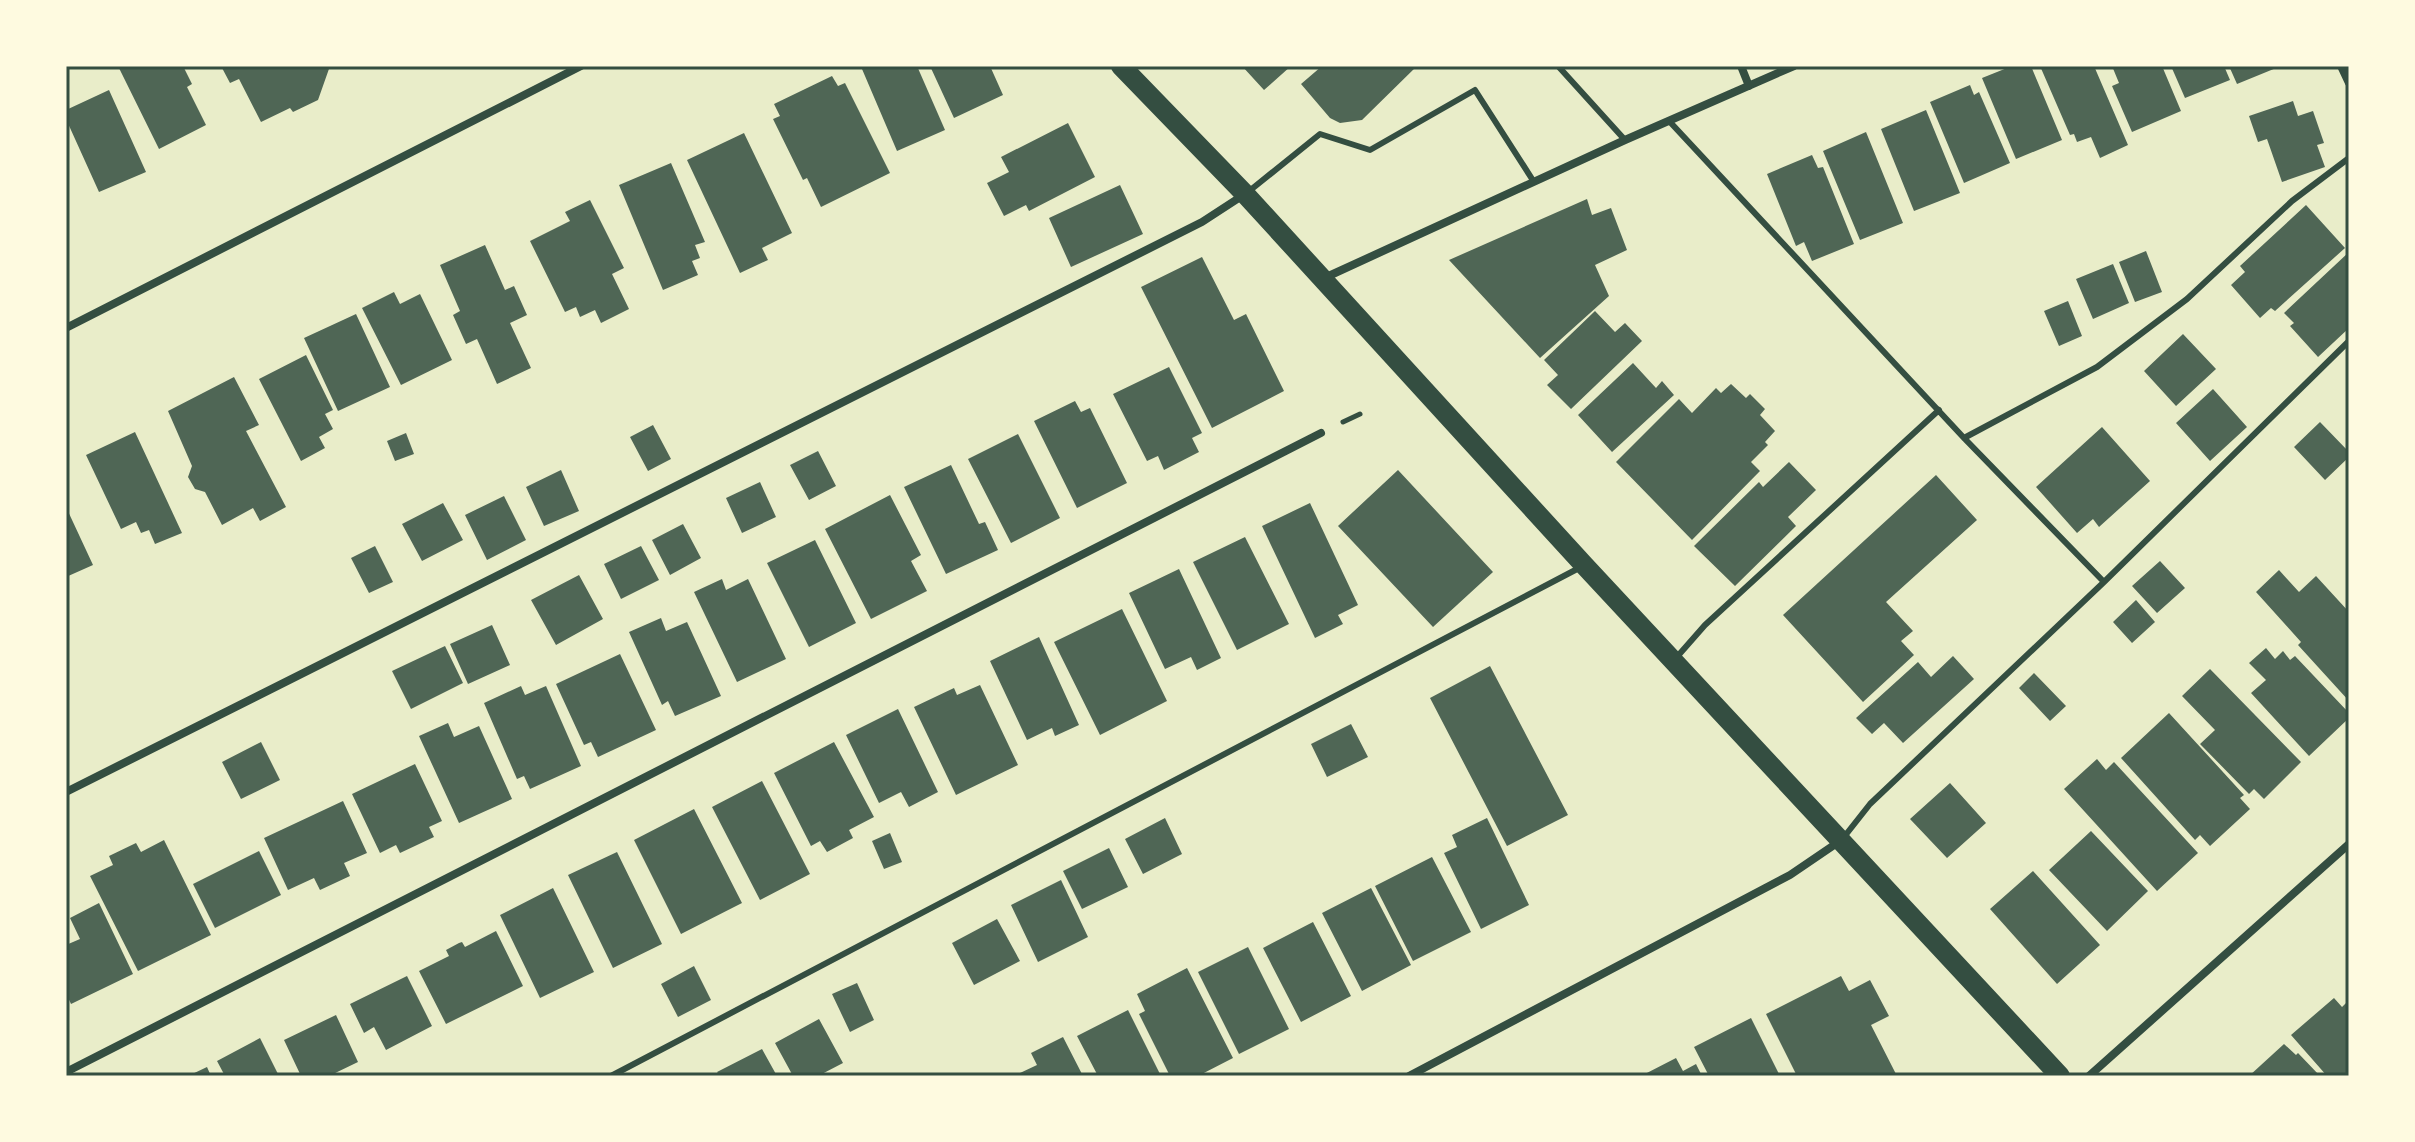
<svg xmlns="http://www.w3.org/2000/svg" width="2415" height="1142" font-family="Signika,sans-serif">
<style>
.building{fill:#4f6655}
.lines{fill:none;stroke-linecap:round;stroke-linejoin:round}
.path{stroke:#344e41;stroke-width:5}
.service{stroke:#344e41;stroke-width:6}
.minor{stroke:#344e41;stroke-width:8}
.primary{stroke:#344e41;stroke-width:20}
.neatline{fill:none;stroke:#344e41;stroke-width:3}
</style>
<rect width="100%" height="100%" fill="#e9edc9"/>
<path class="building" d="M118 66H183L192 84 187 87 206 125 159 149Z
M221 66H330L318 100 293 112 290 108 261 122 239 79 230 83Z
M869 66H917L945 130 897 151 862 69Z
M930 66H990L1003 95 954 118Z
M1242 66H1291L1264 90Z
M1322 66H1417L1362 120 1340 123 1330 118 1301 84Z
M2012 66H2031L2062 140 2016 159 1982 78Z
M2040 66H2094L2128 145 2100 158 2091 137 2077 142 2074 134 2070 135Z
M2112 66H2162L2181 111 2132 132 2112 86 2119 83Z
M2171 66H2224L2230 80 2185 98Z
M2229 66H2281L2237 84Z
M832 76 838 86 845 83 890 173 821 207 807 178 803 180 773 119 780 116 774 104Z
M1970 85 1974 95 1979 92 2010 163 1964 183 1930 102Z
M109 90 146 172 99 192 66 119V110Z
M2293 101 2298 116 2313 111 2324 143 2317 145 2325 167 2282 182 2267 139 2258 142 2249 116Z
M1926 110 1960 193 1914 211 1881 129Z
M1068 123 1095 177 1029 211 1026 205 1004 216 987 183 1009 172 1001 157Z
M1866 132 1903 223 1860 240 1823 151Z
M744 133 792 233 762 248 768 260 740 273 687 160Z
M1812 155 1818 168 1823 167 1854 244 1812 261 1804 242 1796 246 1767 174Z
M671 163 705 242 695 245 700 258 692 261 698 275 663 290 619 185Z
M1120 185 1143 234 1071 267 1049 218Z
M1587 199 1592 215 1611 208 1627 250 1595 265 1609 296 1540 358 1449 260Z
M590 200 624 268 612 274 629 309 601 323 595 310 580 317 576 307 565 312 530 241 570 221 565 212Z
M2306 205 2345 248 2275 311 2271 308 2260 318 2231 285 2245 272 2240 266Z
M485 245 505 290 514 286 527 315 510 323 531 368 497 384 477 339 466 344 453 315 460 311 440 265Z
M2146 251 2162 292 2135 302 2119 262Z
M2349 252V328L2318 357 2290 326 2294 323 2284 313Z
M1202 257 1234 320 1246 314 1284 391 1212 428 1141 287Z
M2113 264 2129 303 2093 319 2076 279Z
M394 292 400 304 420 294 452 360 401 385 362 308Z
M2068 301 2082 336 2059 346 2044 311Z
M1595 311 1615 332 1625 323 1642 341 1571 409 1547 385 1558 375 1544 360Z
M356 314 390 387 338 411 304 338Z
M2183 334 2216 369 2176 406 2144 371Z
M306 355 333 410 325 414 333 429 319 437 325 448 301 461 259 379Z
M1633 363 1656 388 1662 381 1674 395 1612 452 1578 415Z
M1169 367 1202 433 1192 438 1199 452 1164 470 1158 456 1147 461 1113 394Z
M234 377 259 425 246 431 286 507 260 521 253 508 222 525 205 492 195 489 188 477 192 466 168 411Z
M1731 384 1746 398 1750 394 1765 409 1760 415 1775 431 1765 442 1768 445 1751 462 1760 471 1692 540 1616 462 1679 399 1692 413 1716 388 1721 393Z
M2213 389 2247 427 2210 461 2176 423Z
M1075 401 1081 412 1090 408 1127 483 1077 508 1034 421Z
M2320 422 2349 452V457L2325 480 2294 447Z
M653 425 671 459 648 471 630 437Z
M2102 427 2150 481 2099 527 2093 519 2077 533 2036 487Z
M135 432 182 533 155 544 149 530 141 533 136 522 121 529 86 455Z
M406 433 414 454 395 461 387 441Z
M1018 434 1060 518 1011 543 968 459Z
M818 451 836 486 809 500 790 465Z
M1789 462 1816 490 1788 517 1796 526 1735 586 1694 546 1759 482 1763 487Z
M951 465 979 524 985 522 998 550 946 574 904 487Z
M561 470 579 511 544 526 526 487Z
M1398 470 1493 572 1433 627 1338 526Z
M1936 475 1977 520 1886 602 1913 631 1901 641 1914 655 1863 702 1783 615Z
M760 482 776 517 742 533 726 498Z
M890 495 921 555 911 561 927 591 871 619 825 529Z
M504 496 526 540 487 560 465 515Z
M443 503 463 540 422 561 402 524Z
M1310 503 1358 605 1338 615 1343 624 1315 638 1262 526Z
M66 507 93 565 66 577Z
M683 524 701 558 670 575 652 540Z
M1245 537 1289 624 1237 650 1193 562Z
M815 540 856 623 809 647 767 563Z
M375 546 393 582 369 593 351 558Z
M641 546 659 580 621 599 604 564Z
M2160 561 2185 588 2157 613 2132 586Z
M1179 569 1221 658 1197 670 1191 657 1165 669 1129 593Z
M2279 570 2299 592 2316 576 2349 612V701L2298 645 2301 642 2256 592Z
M579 575 603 619 556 645 531 600Z
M722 579 726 590 748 579 786 659 737 682 694 592Z
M2136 600 2155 622 2132 643 2113 622Z
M1122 609 1167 701 1100 735 1054 642Z
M661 618 666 631 687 622 721 696 675 716 668 701 662 705 629 632Z
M492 625 510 665 468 684 450 644Z
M1039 637 1079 725 1055 736 1052 728 1027 740 990 661Z
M445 646 463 683 411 709 392 671Z
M2266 648 2275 659 2283 651 2290 660 2295 656 2349 713V718L2309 756 2251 693 2266 680 2249 663Z
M620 654 656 730 598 757 591 742 584 745 556 684Z
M1953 656 1974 679 1903 743 1884 723 1872 734 1856 718 1918 662 1931 677Z
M1490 666 1568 815 1507 846 1430 698Z
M2210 669 2301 762 2264 799 2254 789 2249 794 2200 744 2215 730 2182 696Z
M2034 673 2066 706 2050 721 2019 688Z
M980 685 1018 765 956 795 914 707 954 688 957 695Z
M521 686 525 695 546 686 581 766 530 789 524 776 517 779 484 703Z
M898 709 938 792 909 807 901 792 879 803 846 735Z
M2169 713 2244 795 2240 798 2250 809 2210 846 2200 835 2195 840 2121 758Z
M448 723 454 737 479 726 512 799 459 823 419 736Z
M1351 724 1368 757 1327 777 1311 744Z
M261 742 280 780 241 799 222 762Z
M834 742 874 817 849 830 853 838 827 852 820 841 811 846 774 773Z
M2097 759 2106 770 2114 762 2198 853 2157 891 2064 789Z
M415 764 442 821 429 827 434 837 400 853 396 845 380 853 352 794Z
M762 781 810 874 760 900 712 807Z
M1950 783 1986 823 1947 858 1910 819Z
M343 801 367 853 344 863 350 876 320 890 314 878 288 890 264 838Z
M694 809 742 903 681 934 634 840Z
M1165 818 1182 854 1143 874 1125 839Z
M1487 818 1529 905 1481 929 1444 853 1457 847 1452 835Z
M2091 831 2148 891 2107 931 2049 870Z
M890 833 902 862 884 869 872 841Z
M164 840 211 935 138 971 90 876 113 865 109 856 136 843 141 852Z
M1109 848 1128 887 1082 909 1063 871Z
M259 851 281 895 215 928 193 884Z
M617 852 662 944 613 968 568 875Z
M1432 857 1471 932 1413 961 1375 886Z
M2033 871 2100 945 2057 984 1990 909Z
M1061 880 1088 937 1038 962 1011 905Z
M553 888 594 972 540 998 500 915Z
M1371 888 1411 965 1362 991 1322 913Z
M99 903 133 974 71 1004 66 993V945L80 939 70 918Z
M997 919 1020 961 974 985 952 943Z
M1313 922 1351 996 1301 1022 1263 948Z
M496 931 523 986 446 1024 419 971 449 956 446 950 459 943 462 942 465 947Z
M1248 947 1289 1029 1239 1054 1198 972Z
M694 966 711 1000 678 1017 661 984Z
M1187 968 1233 1058 1198 1076H1170L1139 1014 1145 1011 1137 994Z
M407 976 432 1026 386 1050 374 1027 364 1033 350 1004Z
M1841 976 1849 991 1870 980 1889 1016 1871 1025 1897 1076H1797L1766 1014Z
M857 983 874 1020 850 1032 832 994Z
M2334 998 2342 1007 2347 1002 2349 1004V1076H2327L2291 1035Z
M1128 1010 1161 1076H1098L1077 1036Z
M336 1015 358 1062 329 1076H301L284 1040Z
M1751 1018 1780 1076H1709L1694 1047Z
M819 1019 843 1063 818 1076H793L775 1043Z
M1063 1037 1083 1076H1022L1020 1073 1037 1065 1031 1053Z
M260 1038 279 1076H225L217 1061Z
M2284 1044 2296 1055 2298 1053 2320 1076H2249Z
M762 1049 777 1076H720L717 1072Z
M1676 1058 1683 1071 1696 1064 1702 1076H1641Z
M207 1067 211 1076H188Z"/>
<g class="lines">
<path class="path" d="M1343 422 1360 414"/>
<path class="service" d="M1558 66 1625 140
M1670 122 1964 438 2104 582
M1248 192 1320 134 1370 150 1475 90 1534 182
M1964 438 2097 367 2187 299 2292 201 2349 158
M1676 658 1705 625 1939 410
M1844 837 1870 804 2104 582 2349 341
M611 1076 1581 567"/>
<path class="minor" d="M1741 66 1749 86
M2341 66 2349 83
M1322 279 1625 140 1794 66
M66 328 581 66
M66 792 1202 222 1245 194
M66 1072 1321 433
M1409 1076 1790 875 1840 841
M2089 1076 2349 844"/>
<path class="primary" d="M1121 66 1245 194 1584 565 2060 1076"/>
</g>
<rect width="2415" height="1142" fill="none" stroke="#fefae0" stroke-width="136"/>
<rect x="68" y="68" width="2279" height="1006" class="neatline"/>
</svg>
